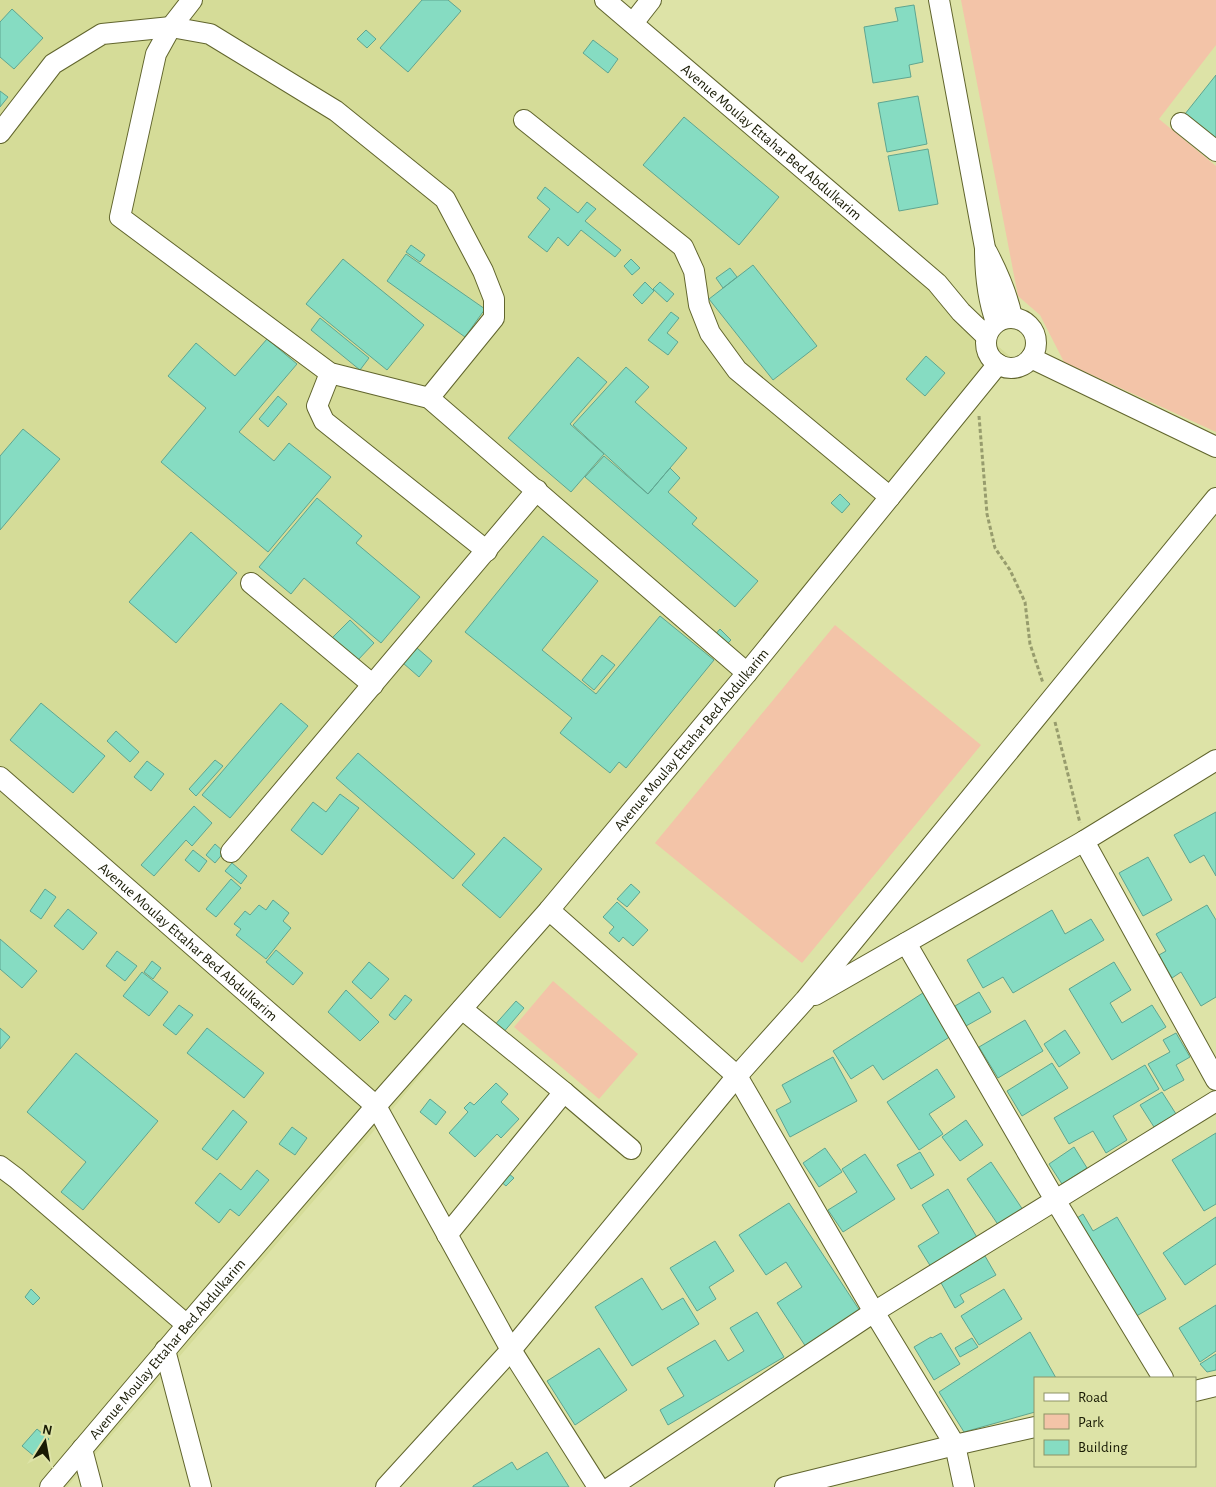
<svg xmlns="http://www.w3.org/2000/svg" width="1216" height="1487" font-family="'Alegreya Sans',sans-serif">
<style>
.built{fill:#d5dc98}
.green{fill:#f3c4a8}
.building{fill:#86dcc2;stroke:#5fa590}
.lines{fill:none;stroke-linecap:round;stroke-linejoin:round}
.minor-casing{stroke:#61652d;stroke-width:22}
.path{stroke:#979c6d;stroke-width:3;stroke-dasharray:4 2.5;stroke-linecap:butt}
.minor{stroke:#fff;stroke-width:20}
.labels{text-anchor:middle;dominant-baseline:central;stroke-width:5;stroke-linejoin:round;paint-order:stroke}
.street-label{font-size:15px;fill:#181a04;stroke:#dde3a7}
</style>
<rect width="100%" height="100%" fill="#dde3a7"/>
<path class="built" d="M0 0H594L1013 359 390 1112 67 1487H0Z"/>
<path class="green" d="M961 0H1216V45L1159 119 1216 166V432L1064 362 1040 315 1018 296Z
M835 625 981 745 802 963 655 843Z
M553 981 638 1054 599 1099 514 1027Z"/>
<path class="building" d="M422 0H448L461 11 408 72 380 48Z
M914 5 923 62 909 65 911 77 873 83 864 27 898 21 895 8Z
M12 9 43 38 14 69 0 57V22Z
M366 30 376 39 367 48 357 39Z
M593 40 618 59 608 73 583 53Z
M1216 75V138L1185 114Z
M0 91 8 97 0 107Z
M918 96 927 144 887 152 878 103Z
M684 117 779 197 739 245 643 165Z
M928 149 938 204 899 211 888 156Z
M545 187 578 213 587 202 596 209 585 221 621 250 615 257 581 230 568 246 558 237 547 252 528 237 550 209 537 198Z
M411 245 425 255 420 262 406 252Z
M406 254 485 309 465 337 387 281Z
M343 259 424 325 387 370 306 304Z
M631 259 640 268 632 275 624 266Z
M753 265 817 346 773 380 709 299Z
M730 268 737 277 723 288 716 278Z
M645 282 654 291 642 304 633 295Z
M660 282 674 294 667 302 653 289Z
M671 312 679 318 667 333 678 342 668 355 648 340Z
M320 318 369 358 360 370 311 330Z
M267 339 297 364 239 432 274 461 289 443 331 477 268 552 161 462 206 408 168 376 196 343 235 376Z
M926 356 945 373 925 396 906 379Z
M578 357 607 382 570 424 604 454 571 492 508 438Z
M626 367 649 387 635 402 687 448 648 494 573 425Z
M278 396 287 404 268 427 259 419Z
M23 429 60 459 0 530V456Z
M604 456 648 494 670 468 680 478 668 492 697 518 692 524 758 581 735 607 585 477Z
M840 494 850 504 842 513 831 503Z
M317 498 362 536 356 543 420 597 381 643 304 578 291 594 259 567Z
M191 532 237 573 176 643 129 602Z
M543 536 598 581 542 650 596 694 660 616 714 660 626 768 619 762 610 773 560 733 572 718 465 632Z
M350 620 374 643 357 661 332 638Z
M720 629 731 640 725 646 714 636Z
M417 648 432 661 419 677 403 663Z
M602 655 615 665 594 690 582 680Z
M41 703 105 756 73 793 10 740Z
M281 703 308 726 230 818 202 795Z
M116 731 139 752 130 762 107 741Z
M358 753 475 854 453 879 336 778Z
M215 760 223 766 196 796 189 789Z
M147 761 164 774 151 791 134 777Z
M340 794 359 808 322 855 291 830 313 802 326 812Z
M194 806 212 823 192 846 186 840 154 876 141 865Z
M1216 812V876L1204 855 1190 863 1174 835Z
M504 837 542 869 500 918 462 885Z
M215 844 224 852 215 863 206 855Z
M193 850 207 861 199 872 185 860Z
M1148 857 1172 900 1143 916 1119 873Z
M232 863 247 876 241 884 225 871Z
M231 879 241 888 216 917 206 909Z
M631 884 640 892 627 907 617 899Z
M45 889 56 897 41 919 30 911Z
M273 900 289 913 283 921 291 928 266 959 236 935 241 929 234 924 245 911 250 915 259 905 266 910Z
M617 902 648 930 633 946 623 937 619 942 609 933 614 927 603 917Z
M1207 905 1216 920V997L1201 1006 1181 972 1172 978 1159 955 1166 951 1156 934Z
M68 909 97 933 83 950 54 926Z
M1052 910 1065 934 1091 919 1104 940 1013 993 1003 977 983 988 967 960Z
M0 939 37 971 22 988 0 969Z
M276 950 303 973 293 985 266 962Z
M117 951 137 966 125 981 106 966Z
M152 961 161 968 153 979 144 972Z
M369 962 389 979 371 999 352 982Z
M1114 962 1131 990 1110 1003 1122 1023 1152 1005 1166 1027 1112 1060 1069 989Z
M142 972 168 992 149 1016 123 996Z
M346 990 379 1022 360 1041 328 1012Z
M926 991 954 1034 883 1080 873 1065 851 1079 833 1051Z
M979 992 991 1012 966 1026 955 1006Z
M405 995 412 1000 395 1020 389 1015Z
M516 1001 524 1008 502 1034 493 1027Z
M179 1005 193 1015 176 1035 163 1025Z
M1025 1020 1043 1051 998 1078 979 1047Z
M0 1028 10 1037 0 1049Z
M207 1028 264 1073 244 1098 187 1053Z
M1065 1030 1080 1053 1059 1067 1044 1044Z
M1176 1033 1190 1057 1176 1065 1184 1080 1164 1091 1148 1064 1170 1052 1163 1040Z
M76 1053 158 1121 83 1210 61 1192 86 1162 27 1112Z
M833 1057 857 1101 790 1137 776 1110 791 1102 782 1085Z
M1052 1063 1068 1088 1022 1116 1007 1091Z
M1145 1065 1159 1089 1113 1116 1127 1140 1106 1153 1093 1131 1069 1144 1054 1118Z
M937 1069 955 1097 929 1114 943 1134 919 1150 887 1102Z
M496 1083 508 1094 501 1102 519 1119 501 1138 497 1134 475 1157 449 1133 468 1112 464 1108 470 1102 474 1105Z
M1162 1092 1176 1114 1154 1127 1140 1105Z
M430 1099 446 1112 436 1125 420 1112Z
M233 1110 247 1122 217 1160 202 1149Z
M966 1120 983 1145 960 1161 942 1137Z
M292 1127 307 1138 295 1155 279 1144Z
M1216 1133V1204L1204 1211 1172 1160Z
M1074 1147 1087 1168 1062 1184 1049 1164Z
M825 1148 842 1172 819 1187 803 1163Z
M920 1152 934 1175 911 1189 897 1165Z
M865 1154 895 1199 843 1232 828 1210 857 1192 842 1169Z
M991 1162 1023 1210 999 1226 967 1179Z
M257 1170 269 1180 239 1216 230 1209 219 1223 195 1203 220 1173 241 1190Z
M508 1173 514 1178 506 1186 500 1181Z
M948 1189 978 1239 931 1267 918 1246 939 1233 922 1205Z
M789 1203 860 1311 806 1347 777 1303 802 1287 786 1262 766 1275 739 1235Z
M1083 1214 1093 1231 1117 1217 1166 1299 1133 1318 1074 1220Z
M1216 1217V1264L1185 1285 1163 1253Z
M715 1241 734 1271 709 1287 716 1299 697 1311 670 1268Z
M985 1256 996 1275 960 1295 964 1302 955 1308 940 1281Z
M642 1278 662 1310 683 1298 699 1324 632 1366 595 1307Z
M31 1289 40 1298 33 1305 25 1297Z
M1004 1289 1022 1319 979 1345 961 1316Z
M1216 1305V1351L1200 1362 1179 1328Z
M757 1312 784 1357 668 1425 660 1410 684 1396 667 1368 715 1340 728 1361 744 1351 730 1328Z
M1030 1332 1056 1378H1035V1412L964 1432 939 1392Z
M941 1333 960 1364 934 1380 914 1347 931 1337 932 1338Z
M972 1338 978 1347 960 1357 955 1348Z
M599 1348 627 1390 575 1425 547 1381Z
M1216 1354V1370L1207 1372 1200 1364Z
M37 1429 49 1439 34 1456 22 1446Z
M547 1452 569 1487H473V1486L512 1462 517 1470Z"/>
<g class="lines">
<defs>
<g id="minor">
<path d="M192 0 171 27 156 54 120 217 330 373 429 398 747 673"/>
<path id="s1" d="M605 0 937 283 961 312 986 336"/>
<path d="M939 0 985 248C985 274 987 297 996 322"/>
<path d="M633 23 651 0"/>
<path d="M524 120 683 247 694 271 699 305 710 333 737 370 890 497"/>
<path d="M1181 123 1216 151"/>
<path d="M0 133 53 64 102 34 171 27 210 34 336 111 445 199 483 271 494 299V318L429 398"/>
<path d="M987 252C998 273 1007 293 1012 317"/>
<circle cx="1011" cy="343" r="25"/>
<path d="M1031 358 1216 447"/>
<path d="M330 373 317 406 324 421 487 551"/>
<path d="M251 583 373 685"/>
<path d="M1216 760 1084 841 1216 1080"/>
<path id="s2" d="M0 777 376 1106 511 1350 598 1487"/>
<path d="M231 852 537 490"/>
<path d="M549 910 737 1076 874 1312 955 1445 964 1487"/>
<path d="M906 943 1055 1200 1163 1378"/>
<path d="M815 995 1084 841"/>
<path d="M564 1092 631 1149"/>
<path d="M0 1166 16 1178 187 1325"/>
<path d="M447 1235 564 1092 462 1009"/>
<path d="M165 1350 201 1487"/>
<path d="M1195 1391 1216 1386"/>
<path d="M82 1449 92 1487"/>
<path id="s3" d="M50 1487 187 1325 376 1106 549 910 747 673 998 364"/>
<path d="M386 1487 511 1350 737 1076 805 1000 1216 498"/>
<path d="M611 1487 874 1312 1216 1101"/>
<path d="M785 1487 955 1445 1035 1427"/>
</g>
</defs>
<use href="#minor" class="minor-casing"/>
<path class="path" d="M979 416 987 514 995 548 1010 570 1025 602 1030 644 1043 683
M1055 722 1080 823"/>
<use href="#minor" class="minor"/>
</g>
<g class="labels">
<g class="street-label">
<text stroke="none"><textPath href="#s1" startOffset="219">Avenue Moulay Ettahar Bed Abdulkarim</textPath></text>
<text stroke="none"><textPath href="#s3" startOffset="985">Avenue Moulay Ettahar Bed Abdulkarim</textPath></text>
<text stroke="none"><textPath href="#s2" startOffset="250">Avenue Moulay Ettahar Bed Abdulkarim</textPath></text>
<text stroke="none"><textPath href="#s3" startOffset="181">Avenue Moulay Ettahar Bed Abdulkarim</textPath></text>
</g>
</g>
<rect x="1034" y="1377" width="162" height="90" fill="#dde3a7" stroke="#8e9366"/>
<rect x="1044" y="1393" width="25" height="8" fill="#ffffff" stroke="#8e9366"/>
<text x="1078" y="1402" font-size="15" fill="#181a04">Road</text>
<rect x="1044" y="1414" width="25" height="15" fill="#f3c4a8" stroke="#8e9366"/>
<text x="1078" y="1427" font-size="15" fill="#181a04">Park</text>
<rect x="1044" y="1440" width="25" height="15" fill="#86dcc2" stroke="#8e9366"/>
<text x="1078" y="1452" font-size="15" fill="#181a04">Building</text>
<g transform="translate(45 1442) rotate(11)" stroke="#dde3a7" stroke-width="4" paint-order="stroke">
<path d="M0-4L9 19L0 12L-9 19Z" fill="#181a04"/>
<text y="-8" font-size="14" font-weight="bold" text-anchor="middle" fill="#181a04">N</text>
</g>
</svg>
